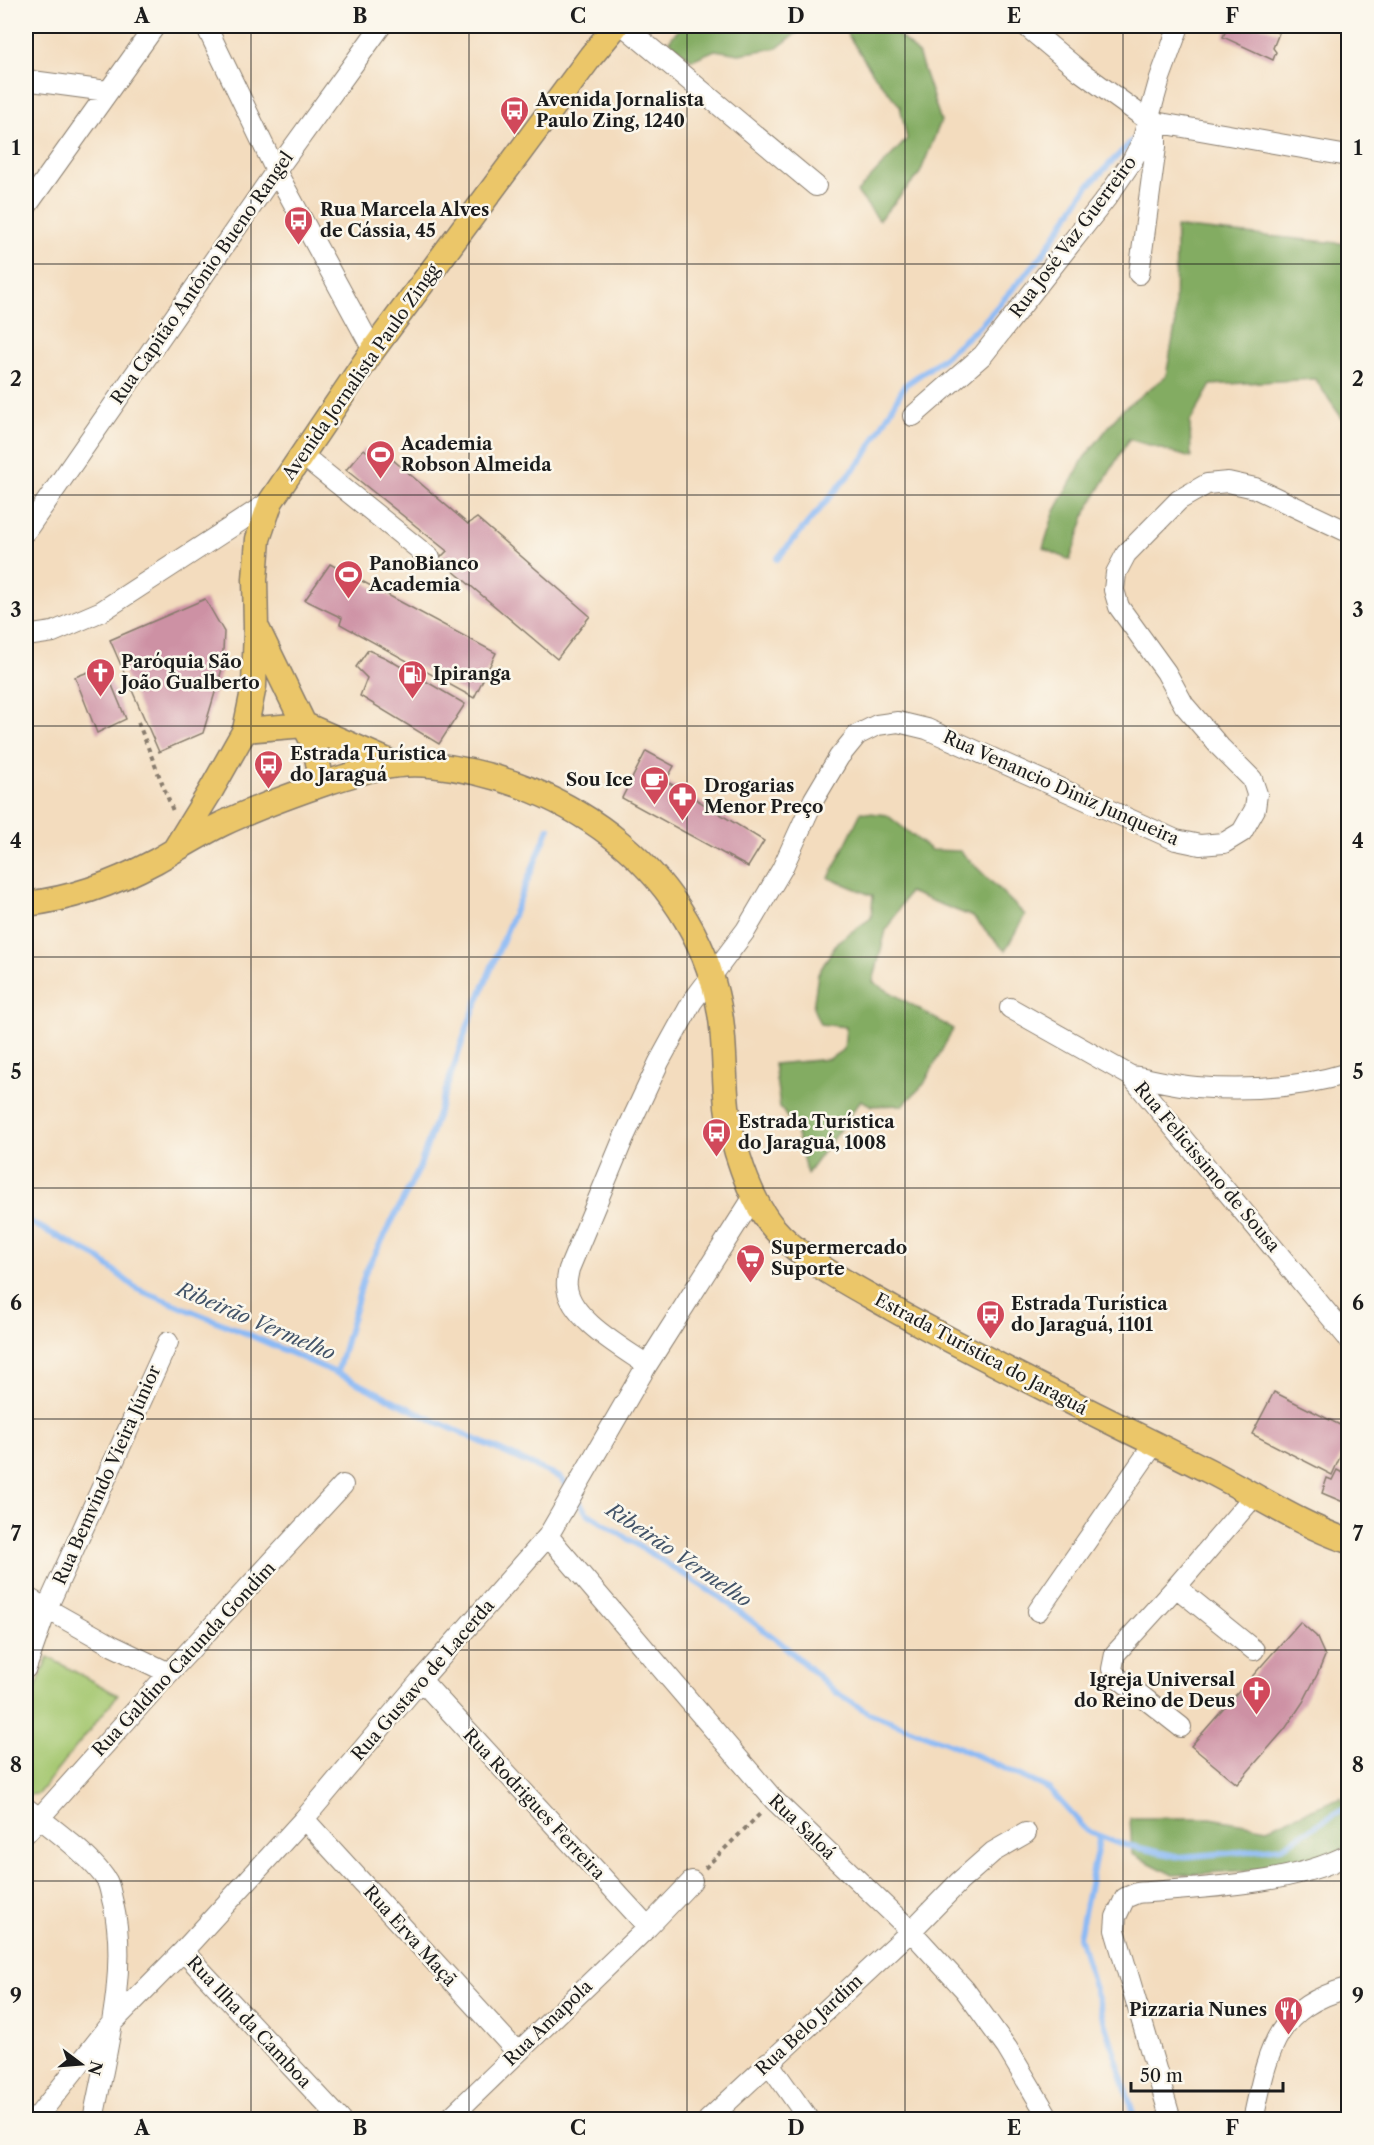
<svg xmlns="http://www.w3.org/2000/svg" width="1374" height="2145" font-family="'Libre Caslon Text',serif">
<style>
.green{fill:#a4c770;stroke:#607246;stroke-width:1.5}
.forest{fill:#83ac62;stroke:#50643f;stroke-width:1.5}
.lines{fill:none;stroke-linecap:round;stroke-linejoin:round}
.stream{stroke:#8ab9f5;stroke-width:6}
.building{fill:#cd91a4}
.minor-casing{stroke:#887c6d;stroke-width:22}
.major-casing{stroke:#887c6d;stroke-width:27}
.path{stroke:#887c6d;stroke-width:4;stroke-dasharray:4.5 4.5;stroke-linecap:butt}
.minor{stroke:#fff;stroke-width:20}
.major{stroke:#ebc669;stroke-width:24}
.grid{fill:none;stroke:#1c1c1c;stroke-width:1.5;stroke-opacity:0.55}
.labels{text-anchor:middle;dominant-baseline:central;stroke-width:5;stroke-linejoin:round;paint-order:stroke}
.poi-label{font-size:18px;font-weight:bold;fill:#1c1c1c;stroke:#fbf7ec;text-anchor:start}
.street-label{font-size:18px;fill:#1c1c1c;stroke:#fbf7ec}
.water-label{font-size:20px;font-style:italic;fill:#425368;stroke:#fbf7ec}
.neatline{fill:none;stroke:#1c1c1c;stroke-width:2}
.grid-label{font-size:20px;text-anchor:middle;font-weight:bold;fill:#1c1c1c}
</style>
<rect width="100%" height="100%" fill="#fbf7ec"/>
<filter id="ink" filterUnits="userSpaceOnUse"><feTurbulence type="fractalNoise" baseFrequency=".0167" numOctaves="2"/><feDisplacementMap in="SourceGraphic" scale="12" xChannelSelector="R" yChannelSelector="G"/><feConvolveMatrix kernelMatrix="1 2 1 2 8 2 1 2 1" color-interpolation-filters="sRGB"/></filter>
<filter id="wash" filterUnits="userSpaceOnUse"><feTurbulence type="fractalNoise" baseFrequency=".008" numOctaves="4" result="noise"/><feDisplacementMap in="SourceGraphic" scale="24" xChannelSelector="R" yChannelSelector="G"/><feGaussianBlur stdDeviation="1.35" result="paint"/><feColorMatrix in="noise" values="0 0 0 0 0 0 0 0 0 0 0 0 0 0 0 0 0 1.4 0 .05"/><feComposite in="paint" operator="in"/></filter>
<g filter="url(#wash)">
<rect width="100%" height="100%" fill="#f3dcbe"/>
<path class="green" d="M48 1657 118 1695 38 1794 26 1795V1714Z"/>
<path class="forest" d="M677 26H676H806L777 48 739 54 715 50 692 60 669 41 679 29Z
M842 26H888L918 53 941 121 920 173 879 220 857 192 907 139 900 106 875 76Z
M1176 227 1348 244V427L1315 379 1211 385 1190 422 1191 458 1129 439 1087 510 1070 560 1043 548 1054 513 1084 458 1122 410 1166 376 1175 327Z
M861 812 887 815 931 850 960 851 1025 915 1005 951 973 917 909 892 886 930 873 982 953 1029 924 1084 903 1105 872 1106 861 1100 807 1174 796 1131 780 1107 774 1064 829 1059 844 1049 846 1027 820 1024 813 1008 818 974 837 942 871 918 873 896 829 878Z
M1341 1797 1348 1814V1844L1334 1856 1286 1868 1173 1875 1132 1854 1130 1818H1211L1267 1828Z"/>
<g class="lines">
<path class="stream" d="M777 559 865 456 905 385 941 360 982 324 1041 257 1087 187 1132 141
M26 1220 97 1257 137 1289 243 1332 343 1376 437 1422 561 1478 587 1513 721 1598 781 1643 837 1693 869 1713 960 1748 1049 1789 1087 1831 1117 1843 1180 1857 1240 1852 1281 1847 1348 1806
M337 1373 365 1273 419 1169 469 1022 549 828
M1100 1836 1079 1937 1135 2120"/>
</g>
<g id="blocks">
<path class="building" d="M1228 26H1261L1279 33 1273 48 1276 52 1273 60 1223 37Z
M364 449 376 459 386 454 468 524 477 518 590 616 557 659 439 559 447 551 346 470Z
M330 564 496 653 474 698 340 624 342 618 305 600Z
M205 599 224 632 222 669 203 733 159 752 110 640Z
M368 650 386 658 465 704 439 744 360 696 367 678 356 667Z
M104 666 126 719 97 733 75 677Z
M646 751 674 766 666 781 764 841 748 867 622 798Z
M1274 1392 1348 1429V1439L1332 1475 1252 1434Z
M1337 1470 1348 1476V1504L1322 1493 1327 1478 1332 1480Z
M1300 1622 1316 1636 1325 1656 1318 1673 1303 1702 1285 1729 1237 1784 1191 1746Z"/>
</g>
</g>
<g filter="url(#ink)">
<use href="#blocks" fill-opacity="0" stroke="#887c6d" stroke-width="1.5"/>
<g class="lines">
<defs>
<path id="minor" d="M206 26 276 171 373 350
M624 26 816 186
M1026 26 1081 72 1149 121 1348 156
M26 79 32 81 107 91
M26 207 155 26
M1139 274 1156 147V122
M913 416 983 355 1108 196 1132 161 1142 142 1160 78 1179 26
M301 454 430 558
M26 531 276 171 381 26
M26 636 53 632 102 611 271 501
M1010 1008 1131 1076 1348 1338
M1131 1076C1152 1079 1174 1085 1196 1087 1248 1091 1299 1088 1348 1073
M647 1365C623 1348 570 1319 567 1287 566 1282 568 1274 569 1269L624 1137 659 1062 692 1002 746 930 782 869 814 799 839 757 857 735 877 725 898 722 927 729 1176 840 1200 845 1224 843 1242 832 1255 809 1257 794 1252 779 1220 747 1184 705 1166 672 1119 607 1114 590 1116 573 1126 554 1179 500 1207 484 1228 482 1255 488 1348 532
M548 1536 774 1800 911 1931 965 1990 1007 2048 1050 2120
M1176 1587 1254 1496
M26 1597 113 1646 169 1673
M1038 1611 1154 1444
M26 1668 47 1608 168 1342
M421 1680 648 1927
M1181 1727 1116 1676 1112 1669 1115 1654 1176 1587 1254 1650
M26 1808C49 1825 92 1857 107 1881 110 1887 111 1896 113 1903 129 1970 106 2052 93 2120
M304 1819 517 2052
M26 1833 169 1673 343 1485
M183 1951 341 2120
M768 2062 809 2120
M35 2120 111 2024 183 1951 304 1819 421 1680 548 1536 647 1365 753 1198
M448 2120 648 1927 692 1881
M708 2120 911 1931 959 1882 993 1852 1026 1833
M1171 2120 1115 1930 1116 1917 1125 1898 1137 1893C1201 1888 1290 1885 1348 1855
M1253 2120C1268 2053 1273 2008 1348 1988"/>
<path id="major" d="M258 630 315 747 319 768V785
M245 730 305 725 395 764
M175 849 210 792 245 730 254 686 256 628 255 579 258 539 271 501 373 350 591 56 616 26
M26 904C72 899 115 883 156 861 179 848 201 834 224 823 258 807 294 794 329 782 363 771 395 761 431 765 571 779 700 875 721 1019 725 1048 724 1077 727 1106 731 1142 749 1198 772 1226 800 1260 855 1287 893 1309 997 1367 1104 1418 1209 1471 1256 1495 1299 1524 1348 1541"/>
</defs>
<use href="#minor" class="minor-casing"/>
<use href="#major" class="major-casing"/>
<path class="path" d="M138 722 173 811
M705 1868 762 1812"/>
<use href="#minor" class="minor"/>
<use href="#major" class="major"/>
</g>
</g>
<path class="grid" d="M251 26V2120M469 26V2120M687 26V2120M905 26V2120M1123 26V2120M26 264H1348M26 495H1348M26 726H1348M26 957H1348M26 1188H1348M26 1419H1348M26 1650H1348M26 1881H1348"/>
<defs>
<symbol id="bus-pin" viewBox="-11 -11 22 30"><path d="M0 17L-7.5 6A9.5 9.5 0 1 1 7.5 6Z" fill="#d1495b" stroke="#fbf7ec"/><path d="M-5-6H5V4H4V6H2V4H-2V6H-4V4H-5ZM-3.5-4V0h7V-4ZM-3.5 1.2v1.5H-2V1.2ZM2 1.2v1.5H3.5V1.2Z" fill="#fff"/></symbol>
<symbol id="stadium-pin" viewBox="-11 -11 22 30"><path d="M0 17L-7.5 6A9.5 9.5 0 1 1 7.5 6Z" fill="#d1495b" stroke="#fbf7ec"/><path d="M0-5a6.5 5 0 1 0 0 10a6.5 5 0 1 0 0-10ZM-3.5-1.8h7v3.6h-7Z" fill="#fff"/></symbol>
<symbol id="church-pin" viewBox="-11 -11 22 30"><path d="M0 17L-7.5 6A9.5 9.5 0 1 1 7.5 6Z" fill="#d1495b" stroke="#fbf7ec"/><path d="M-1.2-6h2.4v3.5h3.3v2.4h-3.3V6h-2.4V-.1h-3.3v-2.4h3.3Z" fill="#fff"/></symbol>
<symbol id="fuel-pin" viewBox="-11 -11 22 30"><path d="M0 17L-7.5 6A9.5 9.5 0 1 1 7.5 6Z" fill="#d1495b" stroke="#fbf7ec"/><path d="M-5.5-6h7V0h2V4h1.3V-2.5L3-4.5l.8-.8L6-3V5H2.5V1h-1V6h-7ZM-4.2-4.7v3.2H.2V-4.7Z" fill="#fff"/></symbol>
<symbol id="cafe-pin" viewBox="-11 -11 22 30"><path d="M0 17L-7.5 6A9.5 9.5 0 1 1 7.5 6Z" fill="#d1495b" stroke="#fbf7ec"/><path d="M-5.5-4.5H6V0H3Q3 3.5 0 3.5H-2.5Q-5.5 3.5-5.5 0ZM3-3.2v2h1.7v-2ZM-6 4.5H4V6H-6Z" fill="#fff"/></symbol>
<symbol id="pharmacy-pin" viewBox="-11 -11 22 30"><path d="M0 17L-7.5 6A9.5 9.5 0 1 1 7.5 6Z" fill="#d1495b" stroke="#fbf7ec"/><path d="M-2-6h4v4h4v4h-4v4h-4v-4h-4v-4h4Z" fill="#fff"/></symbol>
<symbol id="supermarket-pin" viewBox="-11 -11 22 30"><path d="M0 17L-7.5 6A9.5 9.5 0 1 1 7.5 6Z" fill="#d1495b" stroke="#fbf7ec"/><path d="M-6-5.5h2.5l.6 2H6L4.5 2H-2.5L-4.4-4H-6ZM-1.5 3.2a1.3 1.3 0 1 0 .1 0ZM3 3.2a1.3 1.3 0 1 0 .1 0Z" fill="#fff"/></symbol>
<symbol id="restaurant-pin" viewBox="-11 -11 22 30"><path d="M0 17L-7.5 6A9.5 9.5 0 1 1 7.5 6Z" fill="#d1495b" stroke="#fbf7ec"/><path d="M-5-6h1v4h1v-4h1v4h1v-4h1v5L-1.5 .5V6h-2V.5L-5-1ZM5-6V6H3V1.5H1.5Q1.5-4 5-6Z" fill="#fff"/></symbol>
</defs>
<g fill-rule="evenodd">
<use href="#bus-pin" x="498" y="94" width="33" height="45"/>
<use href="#bus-pin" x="282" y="204" width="33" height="45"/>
<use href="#stadium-pin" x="364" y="438" width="33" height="45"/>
<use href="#stadium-pin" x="332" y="558" width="33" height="45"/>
<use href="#church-pin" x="84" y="656" width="33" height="45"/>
<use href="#fuel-pin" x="396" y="658" width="33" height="45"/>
<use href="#bus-pin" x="252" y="748" width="33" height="45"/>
<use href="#cafe-pin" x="638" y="764" width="33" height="45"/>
<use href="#pharmacy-pin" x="666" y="780" width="33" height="45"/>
<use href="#bus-pin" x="700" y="1116" width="33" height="45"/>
<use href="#supermarket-pin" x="734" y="1242" width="33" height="45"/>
<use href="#bus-pin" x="974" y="1298" width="33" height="45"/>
<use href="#church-pin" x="1240" y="1674" width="33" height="45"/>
<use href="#restaurant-pin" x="1272" y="1994" width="33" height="45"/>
</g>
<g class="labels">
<g class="poi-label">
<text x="536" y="100">Avenida Jornalista<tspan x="536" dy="21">Paulo Zing, 1240</tspan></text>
<text x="320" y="210">Rua Marcela Alves<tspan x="320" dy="21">de Cássia, 45</tspan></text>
<text x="401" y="444">Academia<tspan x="401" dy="21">Robson Almeida</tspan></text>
<text x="369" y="564">PanoBianco<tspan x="369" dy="21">Academia</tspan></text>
<text x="121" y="662">Paróquia São<tspan x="121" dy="21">João Gualberto</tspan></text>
<text x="433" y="674">Ipiranga</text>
<text x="290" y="754">Estrada Turística<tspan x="290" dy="21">do Jaraguá</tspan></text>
<text x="633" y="780" text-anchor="end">Sou Ice</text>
<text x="704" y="786">Drogarias<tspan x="704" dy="21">Menor Preço</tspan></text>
<text x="738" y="1122">Estrada Turística<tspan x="738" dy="21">do Jaraguá, 1008</tspan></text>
<text x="771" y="1248">Supermercado<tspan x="771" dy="21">Suporte</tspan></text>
<text x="1011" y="1304">Estrada Turística<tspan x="1011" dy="21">do Jaraguá, 1101</tspan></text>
<text x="1235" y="1680" text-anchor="end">Igreja Universal<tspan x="1235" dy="21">do Reino de Deus</tspan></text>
<text x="1267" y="2010" text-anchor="end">Pizzaria Nunes</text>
</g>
<g class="street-label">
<text transform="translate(1073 237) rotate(-53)">Rua José Vaz Guerreiro</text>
<text transform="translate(202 278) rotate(-55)">Rua Capitão Antônio Bueno Rangel</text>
<text transform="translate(361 372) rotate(-55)">Avenida Jornalista Paulo Zingg</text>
<text transform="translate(1061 788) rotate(24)">Rua Venancio Diniz Junqueira</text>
<text transform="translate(1207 1167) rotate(50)">Rua Felicissimo de Sousa</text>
<text transform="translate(981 1354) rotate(28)">Estrada Turística do Jaraguá</text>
<text transform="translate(107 1475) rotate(-66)">Rua Bemvindo Vieira Júnior</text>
<text transform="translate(184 1659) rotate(-47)">Rua Galdino Catunda Gondim</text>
<text transform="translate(423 1680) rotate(-49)">Rua Gustavo de Lacerda</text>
<text transform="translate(534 1804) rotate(47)">Rua Rodrigues Ferreira</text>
<text transform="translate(802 1827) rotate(44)">Rua Saloá</text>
<text transform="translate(410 1936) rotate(48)">Rua Erva Maçã</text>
<text transform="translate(249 2022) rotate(47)">Rua Ilha da Camboa</text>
<text transform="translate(548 2023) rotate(-44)">Rua Amapola</text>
<text transform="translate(809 2025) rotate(-43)">Rua Belo Jardim</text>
</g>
<g class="water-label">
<text transform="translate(256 1321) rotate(23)">Ribeirão Vermelho</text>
<text transform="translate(679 1555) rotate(34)">Ribeirão Vermelho</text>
</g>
</g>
<rect width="1374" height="2145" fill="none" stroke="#fbf7ec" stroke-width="66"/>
<g transform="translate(81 2064) rotate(106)" stroke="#fbf7ec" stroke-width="4.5" paint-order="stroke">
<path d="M0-4.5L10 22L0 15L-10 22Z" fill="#1c1c1c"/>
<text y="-9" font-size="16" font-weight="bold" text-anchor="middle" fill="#1c1c1c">N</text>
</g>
<path d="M1131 2082v9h152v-9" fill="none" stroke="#1c1c1c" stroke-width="3"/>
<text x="1140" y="2082" font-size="18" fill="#1c1c1c" stroke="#fbf7ec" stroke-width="4.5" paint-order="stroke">50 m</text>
<rect x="33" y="33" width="1308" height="2079" class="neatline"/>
<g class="grid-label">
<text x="142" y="23">A</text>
<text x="360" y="23">B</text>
<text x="578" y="23">C</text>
<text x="796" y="23">D</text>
<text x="1014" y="23">E</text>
<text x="1232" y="23">F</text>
<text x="16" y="155">1</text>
<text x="1358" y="155">1</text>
<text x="16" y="386">2</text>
<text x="1358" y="386">2</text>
<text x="16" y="617">3</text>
<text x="1358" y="617">3</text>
<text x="16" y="848">4</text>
<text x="1358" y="848">4</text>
<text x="16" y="1079">5</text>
<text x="1358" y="1079">5</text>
<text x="16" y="1310">6</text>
<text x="1358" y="1310">6</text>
<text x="16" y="1541">7</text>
<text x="1358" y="1541">7</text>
<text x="16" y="1772">8</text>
<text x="1358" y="1772">8</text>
<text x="16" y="2003">9</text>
<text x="1358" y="2003">9</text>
<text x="142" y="2135">A</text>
<text x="360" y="2135">B</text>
<text x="578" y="2135">C</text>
<text x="796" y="2135">D</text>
<text x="1014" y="2135">E</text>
<text x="1232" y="2135">F</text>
</g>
</svg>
